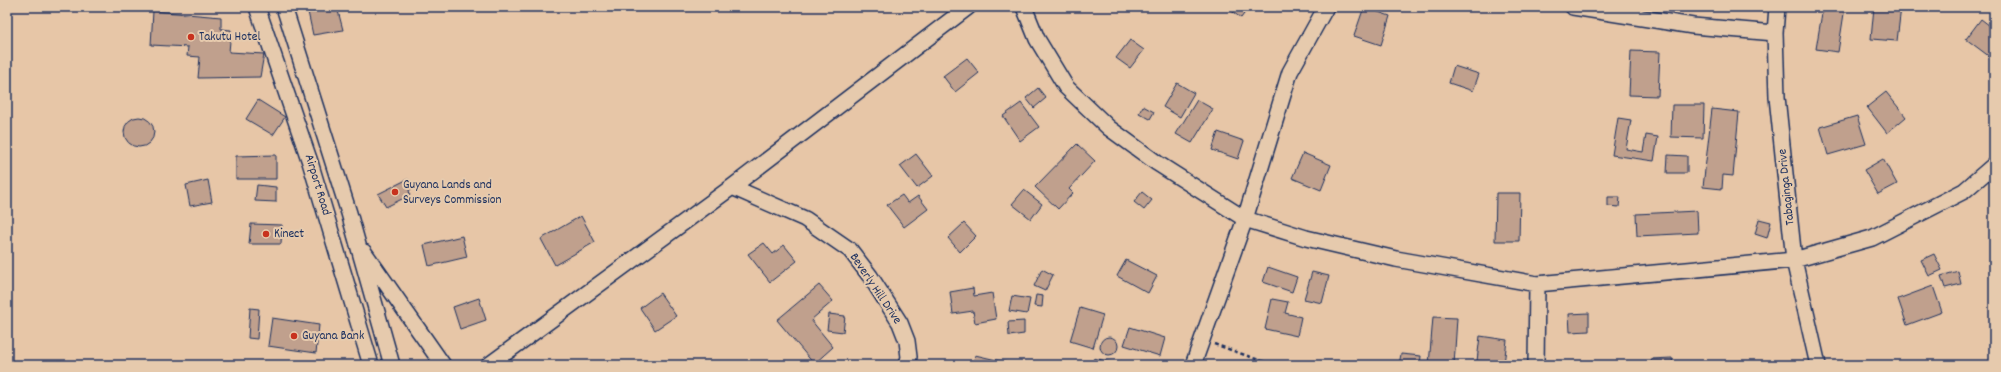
<svg xmlns="http://www.w3.org/2000/svg" width="2001" height="372" font-family="Dekko,sans-serif">
<style>
.built{fill:#d7b89e}
.building{fill:#c0a08d;stroke:#1b2f5e}
.lines{fill:none;stroke-linecap:round;stroke-linejoin:round}
.minor-casing{stroke:#1b2f5e;stroke-width:18}
.path{stroke:#1b2f5e;stroke-width:2.5;stroke-dasharray:4 3;stroke-linecap:butt}
.minor{stroke:#e6caad;stroke-width:15}
.poi-dot{fill:#c8321e;stroke:#e6caad;stroke-width:1.5}
.labels{text-anchor:middle;dominant-baseline:central;stroke-width:4;stroke-linejoin:round;paint-order:stroke}
.poi-label{font-size:13px;fill:#1b2f5e;stroke:#e6caad;text-anchor:start}
.street-label{font-size:13px;fill:#1b2f5e;stroke:#e6caad}
</style>
<rect width="100%" height="100%" fill="#e7c6a7"/>
<filter id="ink" filterUnits="userSpaceOnUse"><feTurbulence type="fractalNoise" baseFrequency=".025" numOctaves="2"/><feDisplacementMap in="SourceGraphic" scale="8" xChannelSelector="R" yChannelSelector="G"/><feConvolveMatrix kernelMatrix="1 2 1 2 8 2 1 2 1" color-interpolation-filters="sRGB"/></filter>
<g filter="url(#ink)">
<path class="built" d="M1722 7H1758V12Z"/>
<path class="building" d="M307 7H337L343 30 313 35Z
M936 7H943L939 11Z
M1226 7H1249L1241 18Z
M1364 7 1390 16 1381 45 1354 36Z
M1823 7H1845L1838 52 1816 49Z
M1874 7H1901L1897 41 1871 39Z
M153 11 221 17V29L231 30 229 52 264 54 260 77 198 78 200 57 187 56 188 47 151 45Z
M1981 19 1994 29V60L1966 39Z
M1130 40 1144 50 1130 68 1116 58Z
M1631 51 1660 52 1658 96 1629 95Z
M967 58 979 73 955 92 943 76Z
M1454 66 1479 74 1473 91 1449 83Z
M1177 83 1194 93 1180 117 1163 107Z
M1038 88 1046 98 1034 108 1026 98Z
M1886 92 1906 117 1887 133 1867 107Z
M258 100 285 117 273 135 246 119Z
M1197 100 1213 109 1192 143 1176 134Z
M1021 103 1039 127 1020 141 1003 116Z
M1672 105H1704L1703 138 1671 137Z
M1143 106 1154 112 1150 119 1139 113Z
M1712 109 1739 112 1733 176 1723 175 1722 189 1703 187Z
M1857 116 1866 144 1828 155 1820 127Z
M124 132a15 15 0 1 1 30 0a15 15 0 1 1-30 0Z
M1618 118 1631 120 1626 149 1643 152 1646 135 1658 137 1654 161 1612 155Z
M1218 132 1244 141 1238 159 1212 150Z
M1077 144 1095 161 1069 189 1073 193 1058 209 1035 187Z
M1303 153 1331 165 1321 190 1292 178Z
M916 154 933 176 917 188 900 166Z
M276 155V179H236V156Z
M1668 155 1687 156V173H1667Z
M1883 159 1897 184 1878 194 1864 170Z
M408 179 413 188 409 190 410 195 386 207 378 194Z
M208 180 212 202 190 206 186 185Z
M257 185 276 187V202L255 201Z
M1024 190 1042 204 1031 219 1012 204Z
M1142 192 1152 200 1144 210 1134 202Z
M1496 193H1520L1519 241H1495Z
M902 195 908 203 918 196 928 209 904 227 887 205Z
M1608 197H1620L1619 207 1608 206Z
M1697 211 1698 233 1637 236 1636 214Z
M581 216 595 242 555 265 541 239Z
M1759 219 1771 222 1767 238 1755 234Z
M964 223 976 236 960 252 948 238Z
M251 224 282 225 281 244H249Z
M462 236 467 257 429 266 424 245Z
M764 243 773 254 784 245 797 261 770 282 748 254Z
M1934 254 1942 270 1929 276 1921 260Z
M1126 260 1157 276 1148 293 1117 276Z
M1268 267 1297 277 1292 292 1263 282Z
M1042 269 1053 275 1045 291 1034 286Z
M1958 271 1961 284 1945 288 1941 276Z
M1312 272 1329 276 1322 303 1304 299Z
M819 285 833 301 811 320 833 347 814 364 777 320Z
M1933 286 1942 312 1907 325 1898 299Z
M973 288 974 296 992 293 996 319 975 323 973 311 953 314 950 292Z
M660 293 676 316 655 330 640 308Z
M1036 295 1043 296 1042 307 1034 306Z
M1012 296 1030 299 1027 314 1009 311Z
M479 298 486 320 460 329 453 307Z
M1272 299 1288 302 1285 313 1301 317 1297 336 1265 329Z
M250 308 259 309 257 339 248 338Z
M1080 308 1103 315 1093 348 1070 341Z
M1589 313V331L1570 332 1569 314Z
M829 314 845 316 843 332 827 330Z
M1433 317 1457 318 1454 365H1429Z
M272 318 319 325 316 353 268 346Z
M1024 321V334L1009 336 1008 322Z
M1130 327 1165 338 1160 356 1124 345Z
M1480 336 1507 340 1504 364 1477 361Z
M1100 346a9 9 0 1 1 18 0a9 9 0 1 1-18 0Z
M1401 354 1421 356 1420 365H1399Z
M975 355 1018 365H973Z
M1094 358 1113 363V365H1092Z
M1672 358 1673 365H1652L1651 359Z
M1121 361 1131 365H1119Z"/>
<g class="lines">
<defs>
<path id="minor" d="M257 7 310 162 371 365
M284 7 349 213 392 365
M1024 7 1037 39 1066 87 1109 128 1157 163 1245 219 1306 238 1396 259 1537 284 1794 260 1872 238 1964 191 1994 165
M1573 7 1693 26 1775 33
M1777 7 1775 33 1777 97 1794 260 1818 365
M732 187 805 219 850 250 870 276 900 323 907 341 909 357 907 365
M364 252 443 365
M489 365 732 187 968 7
M1193 365 1245 219 1290 72 1326 7
M1536 365 1537 284"/>
</defs>
<use href="#minor" class="minor-casing"/>
<path class="path" d="M1214 344 1273 365"/>
<use href="#minor" class="minor"/>
</g>
</g>
<g class="poi-dot">
<circle cx="191" cy="37" r="4"/>
<circle cx="395" cy="192" r="4"/>
<circle cx="266" cy="234" r="4"/>
<circle cx="294" cy="336" r="4"/>
</g>
<g class="labels">
<g class="poi-label">
<text x="199" y="37">Takutu Hotel</text>
<text x="403" y="185">Guyana Lands and<tspan x="403" dy="15">Surveys Commission</tspan></text>
<text x="274" y="234">Kinect</text>
<text x="302" y="336">Guyana Bank</text>
</g>
<g class="street-label">
<text transform="translate(317 185) rotate(73)">Airport Road</text>
<text transform="translate(1787 187) rotate(-96)">Tabaginga Drive</text>
<text transform="translate(875 289) rotate(56)">Beverly Hill Drive</text>
</g>
</g>
<rect width="2001" height="372" fill="none" stroke="#e6caad" stroke-width="24"/>
<rect x="12" y="12" width="1977" height="348" fill="none" stroke="#1b2f5e" stroke-width="1.5" filter="url(#ink)"/>
</svg>
